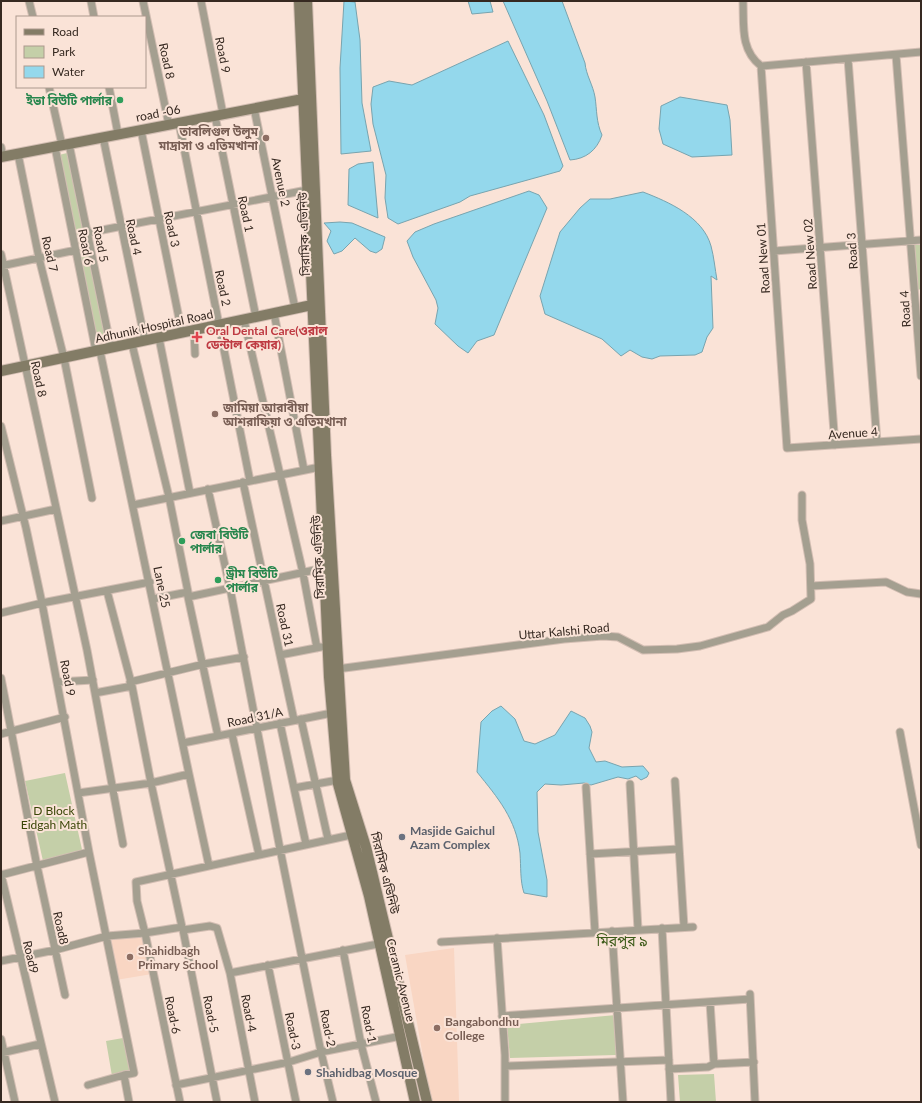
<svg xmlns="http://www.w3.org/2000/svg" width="922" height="1103" font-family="Lato,'Noto Sans Bengali',sans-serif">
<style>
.built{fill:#f9d6c3}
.green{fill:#c4cfa8}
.water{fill:#94d8ec;stroke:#78a4af}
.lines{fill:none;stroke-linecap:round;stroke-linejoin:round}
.street-casing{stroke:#d3beb3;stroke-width:9}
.secondary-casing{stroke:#d3beb3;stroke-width:12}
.street{stroke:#a49f90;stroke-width:7}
.secondary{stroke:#837c66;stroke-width:10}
.leisure-dot{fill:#2e9e5b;stroke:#fae3d7;stroke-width:1.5}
.education-dot{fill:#8d6e63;stroke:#fae3d7;stroke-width:1.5}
.health-dot{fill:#e0444e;stroke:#fae3d7;stroke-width:1.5}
.worship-dot{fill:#6b7280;stroke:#fae3d7;stroke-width:1.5}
.labels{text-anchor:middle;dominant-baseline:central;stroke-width:4;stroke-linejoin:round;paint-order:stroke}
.street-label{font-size:12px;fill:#362921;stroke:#fae3d7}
.leisure-label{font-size:12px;font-weight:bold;fill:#27864d;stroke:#fae3d7;text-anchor:start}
.education-label{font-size:12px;font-weight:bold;fill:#785e54;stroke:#fae3d7;text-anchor:start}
.health-label{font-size:12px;font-weight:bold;fill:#be3a42;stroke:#fae3d7;text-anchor:start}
.park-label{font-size:12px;fill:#394506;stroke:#fae3d7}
.worship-label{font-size:12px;font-weight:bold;fill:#5b616d;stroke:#fae3d7;text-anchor:start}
.quarter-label{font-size:14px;fill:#3c5a18;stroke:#fae3d7}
</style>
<rect width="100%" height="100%" fill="#fae3d7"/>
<path class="built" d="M144 934 152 974 116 980 108 941Z
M454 948 459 1101 431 1102 405 955Z"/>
<path class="green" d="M67 153 108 339 98 342 59 155Z
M914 245H921V289L918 290Z
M65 773 83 854 43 861 25 781Z
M616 1015V1055L510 1058 507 1025Z
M123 1038 130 1073 112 1076 106 1041Z
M714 1074 716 1102H680L678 1075Z"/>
<path class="water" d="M344 1 355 2 360 40 362 103 371 151 341 154 340 68Z
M468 1H490L493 12 472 14Z
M503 1H562L585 63C586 75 593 85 595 97 597 110 596 122 602 135 597 150 586 159 570 160L547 101Z
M508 41 544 115 563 166 560 171 470 196 460 202 398 224 388 218 385 198 386 175 373 124 371 104 373 87 389 81 412 85Z
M680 97 727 105 730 120 732 155 692 157 663 144 659 129 661 106Z
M373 162 378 218 348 205 349 169 358 164Z
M529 191 539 195 547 208 494 335 477 341 468 353 458 346 435 324 438 308 436 300 413 257 407 241 415 232 434 224Z
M643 192C669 202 703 217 711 246 714 257 715 269 717 280L711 276 713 328 707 337 702 352 695 355 660 356 652 359 642 357 630 350 621 356 602 339 545 314 540 296 560 232 580 208 590 199H610Z
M340 222 352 223 385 237 382 249 376 253 370 251 355 238 342 251 334 254 327 241 331 231 324 223Z
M501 706 515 719 524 741 535 744 555 735 571 711 585 718 590 726 592 732 589 748 596 762 605 761 622 767 643 766 649 773 647 777 641 780 636 776 628 779 618 777 591 785 584 783 561 785 545 784 537 792 538 832 547 880V897L524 893C520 881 521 867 520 853 516 819 498 798 477 772L481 722 492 711Z"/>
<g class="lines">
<defs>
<path id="street" d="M29 1 33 17
M91 1 94 17
M143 1 169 125
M201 1 223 114
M743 1C744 25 740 50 761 66L921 52
M896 55 921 376
M848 59 877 442
M806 62 835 445
M761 66 787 448 921 439
M49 87 62 145
M109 87 118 134
M254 108 295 308
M215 116 256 317
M179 123 250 481
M141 130 182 333
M103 137 145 341
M69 144 111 348
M1 147 3 157
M55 147 96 351
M18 154 39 258 64 358 92 498
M87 233 307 190
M774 251 921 240
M1 254 87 650 123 844
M1 266 76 250
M274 313 304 470
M244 320 303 573 317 648
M194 330 195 354
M159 338 190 493
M132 344 169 497 188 592
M100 351 189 774 151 783 182 927
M1 426 26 528 42 603 89 852 134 1073 124 1075 129 1102
M243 482 280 655 321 647
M208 489 230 588 280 849 321 1052 333 1102
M133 505 320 467
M1 521 56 509
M811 586 886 582 907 592 921 594
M188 597 218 736
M153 599 188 592V597L324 568
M1 613 42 603 150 582
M280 655 294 720
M337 669 564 639 603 636 618 637 643 650 677 649 700 646 768 627 783 615 792 611 811 599 810 564 802 520V495
M1 678 37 866 65 995
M57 682 93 680
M130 682 204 664 244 657
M95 693 132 686
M301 719 328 839
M280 723 306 844
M900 732 921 845
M1 734 65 717
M232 734 259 855 351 835
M183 743 332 713
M189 774 209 866
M675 781 684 927
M630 784 638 930
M586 787 595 932
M294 788 338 780
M78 793 151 783 132 686 107 591
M590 854 679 849
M1 874 55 1102
M1 875 89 852
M662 928 671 1102
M183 930 217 1102
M612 931 623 1102
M497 938 505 1055V1102
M441 942 693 927
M343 950 361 1044 376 1102
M1 961 55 950 107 936 145 933 182 927 183 930 210 926 217 928 230 973 255 1102
M268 965 296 1102
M230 973 378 944
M750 994 755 1102
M502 1016 750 999
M1 1039 15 1102
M1 1053 40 1044
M714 1064 754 1062
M505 1066 669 1060
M669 1069 708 1067 714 1064 710 1002
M88 1085 124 1075
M176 1085 289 1062 321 1052 401 1036
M180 1102 145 933 137 901 136 882 259 855"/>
<path id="secondary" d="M299 1 329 677 338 784 369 896 415 1102
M307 1 326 455 345 780 366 847 427 1102
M1 157 303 99
M1 371 312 305"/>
</defs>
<use href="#street" class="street-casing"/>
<use href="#secondary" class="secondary-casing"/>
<use href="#street" class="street"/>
<use href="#secondary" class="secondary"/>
</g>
<g class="leisure-dot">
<circle cx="120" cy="100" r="4"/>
<circle cx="182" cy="541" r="4"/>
<circle cx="218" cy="580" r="4"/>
</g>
<g class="education-dot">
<circle cx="266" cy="138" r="4"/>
<circle cx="215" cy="414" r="4"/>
<circle cx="130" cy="957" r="4"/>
<circle cx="437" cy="1028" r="4"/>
</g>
<path class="health-dot" d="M195 331h4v4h4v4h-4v4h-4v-4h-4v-4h4z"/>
<g class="worship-dot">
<circle cx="402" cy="837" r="4"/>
<circle cx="308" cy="1072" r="4"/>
</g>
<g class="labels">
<g class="street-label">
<text transform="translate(223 55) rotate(79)">Road 9</text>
<text transform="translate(167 61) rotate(78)">Road 8</text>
<text transform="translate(158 113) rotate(-11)">road -06</text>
<text transform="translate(281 182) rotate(78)">Avenue 2</text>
<text transform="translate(246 214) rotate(78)">Road 1</text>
<text transform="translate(172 229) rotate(78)">Road 3</text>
<text transform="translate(304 234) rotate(-92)">সিরামিক এভিনিউ</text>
<text transform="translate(134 237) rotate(78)">Road 4</text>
<text transform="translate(101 244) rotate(79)">Road 5</text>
<text transform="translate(86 247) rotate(79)">Road 6</text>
<text transform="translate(852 251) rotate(-94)">Road 3</text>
<text transform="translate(50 254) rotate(77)">Road 7</text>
<text transform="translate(810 254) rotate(-94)">Road New 02</text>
<text transform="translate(763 258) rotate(-94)">Road New 01</text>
<text transform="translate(223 288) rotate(78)">Road 2</text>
<text transform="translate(905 309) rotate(-94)">Road 4</text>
<text transform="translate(154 326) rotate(-12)">Adhunik Hospital Road</text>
<text transform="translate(39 379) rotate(78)">Road 8</text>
<text transform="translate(853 433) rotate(-4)">Avenue 4</text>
<text transform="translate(318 557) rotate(-93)">সিরামিক এভিনিউ</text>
<text transform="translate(162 587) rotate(78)">Lane 25</text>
<text transform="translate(285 625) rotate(78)">Road 31</text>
<text transform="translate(564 631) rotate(-5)">Uttar Kalshi Road</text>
<text transform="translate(68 678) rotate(79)">Road 9</text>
<text transform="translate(255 717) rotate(-12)">Road 31/A</text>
<text transform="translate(385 873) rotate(76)">সিরামিক এভিনিউ</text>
<text transform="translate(61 928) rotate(78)">Road8</text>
<text transform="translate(31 957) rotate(77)">Road9</text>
<text transform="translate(401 980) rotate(76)">Ceramic Avenue</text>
<text transform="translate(249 1013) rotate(79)">Road-4</text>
<text transform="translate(211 1014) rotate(79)">Road-5</text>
<text transform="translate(173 1015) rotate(78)">Road-6</text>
<text transform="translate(369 1024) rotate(79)">Road-1</text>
<text transform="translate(328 1028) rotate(79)">Road-2</text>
<text transform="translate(293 1031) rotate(78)">Road-3</text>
</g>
<g class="leisure-label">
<text x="112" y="100" text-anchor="end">ইভা বিউটি পার্লার</text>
<text x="190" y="534">জেবা বিউটি<tspan x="190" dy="14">পার্লার</tspan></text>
<text x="226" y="573">ড্রীম বিউটি<tspan x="226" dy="14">পার্লার</tspan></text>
</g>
<g class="education-label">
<text x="258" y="131" text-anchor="end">তাবলিগুল উলুম<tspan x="258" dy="14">মাদ্রাসা ও এতিমখানা</tspan></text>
<text x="223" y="407">জামিয়া আরাবীয়া<tspan x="223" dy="14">আশরাফিয়া ও এতিমখানা</tspan></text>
<text x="138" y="950">Shahidbagh<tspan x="138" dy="14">Primary School</tspan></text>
<text x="445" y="1021">Bangabondhu<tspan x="445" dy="14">College</tspan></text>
</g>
<g class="health-label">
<text x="206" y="330">Oral Dental Care(ওরাল<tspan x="206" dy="14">ডেন্টাল কেয়ার)</tspan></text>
</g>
<g class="park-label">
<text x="54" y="810">D Block<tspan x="54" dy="14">Eidgah Math</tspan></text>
</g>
<g class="worship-label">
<text x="410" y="830">Masjide Gaichul<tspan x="410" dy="14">Azam Complex</tspan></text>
<text x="316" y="1072">Shahidbag Mosque</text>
</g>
<g class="quarter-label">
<text x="622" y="940">মিরপুর ৯</text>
</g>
</g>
<rect width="922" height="1103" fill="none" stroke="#362921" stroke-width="4"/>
<rect x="16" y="16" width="130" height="72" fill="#fae3d7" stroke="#ac998e"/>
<rect x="24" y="29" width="20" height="6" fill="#837c66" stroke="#ac998e"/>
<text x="52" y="36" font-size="12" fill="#362921">Road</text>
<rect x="24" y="46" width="20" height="12" fill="#c4cfa8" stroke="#ac998e"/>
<text x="52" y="56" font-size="12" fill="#362921">Park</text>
<rect x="24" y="66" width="20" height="12" fill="#94d8ec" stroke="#ac998e"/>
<text x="52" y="76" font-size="12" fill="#362921">Water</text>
</svg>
